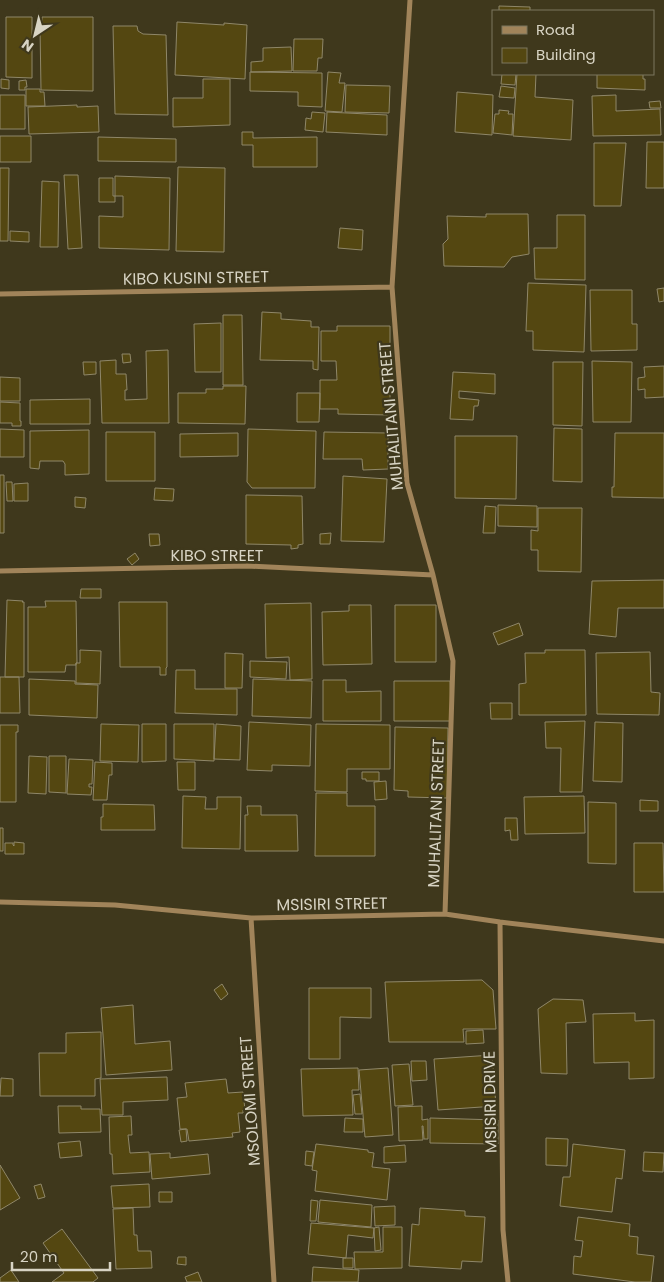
<svg xmlns="http://www.w3.org/2000/svg" width="664" height="1282" font-family="Poppins,sans-serif">
<style>
.building{fill:#544711;stroke:#8f8769}
.lines{fill:none;stroke-linecap:round;stroke-linejoin:round}
.minor{stroke:#a1845a;stroke-width:5}
.labels{text-anchor:middle;dominant-baseline:central;stroke-width:4.5;stroke-linejoin:round;paint-order:stroke}
.street-label{font-size:16px;fill:#d8d4c4;stroke:#3f381c}
</style>
<rect width="100%" height="100%" fill="#3f381c"/>
<path class="building" d="M499 6 530 7V11H499Z
M6 17H32V78L6 77Z
M42 17H93V91L41 90 40 27H42Z
M177 22 224 25V23L247 25 245 79 175 75Z
M113 26H137L138 31 143 34 166 35 168 115 115 114Z
M294 39H323L322 58H318L317 71H293Z
M291 47 292 71 251 72V62L263 61V48Z
M250 72 322 73V107L298 106V92L250 91Z
M328 72 341 73 339 83H345L342 112 325 111Z
M502 74H516L515 85 501 84Z
M517 74H536L535 97 573 100 571 140 513 136Z
M597 74H643V79H645V90L597 88Z
M1 79 9 80V89L1 88Z
M203 79H230V125L173 127V98H203Z
M26 80 27 87H25V90H19V81Z
M346 85 390 86 389 113 345 112Z
M501 86 515 88 514 98 499 97Z
M26 89H40V92H44L45 106H26Z
M457 92 493 95 492 135 455 132Z
M0 95H25V129H0Z
M616 95V111L660 109 661 135 593 136 592 96Z
M660 101 661 108H650L649 102Z
M77 105V107L98 106 99 132 29 134 28 107Z
M499 110 509 111 508 114H513L512 135 493 133 495 114H499Z
M312 112 325 113 323 132 305 130 306 118 311 119Z
M327 112 387 115V135L326 132Z
M242 132H253V138L317 137V167H253V145H242Z
M0 136H31V162H0Z
M98 137 176 139V162L98 161Z
M647 142H664V188H646Z
M594 143H626L621 206H594Z
M178 167 225 168 224 252 176 251Z
M0 168H9L8 241H0Z
M64 175H78L82 248 68 249Z
M115 176 170 178 169 250 99 248V216L123 217V196H115Z
M99 178H113V196H115V202H99Z
M42 181 59 182 58 247H40Z
M486 214H528L529 254 512 257 504 267 444 266 443 244 448 239 447 216 486 217Z
M557 215H585V280L535 279 534 248H557Z
M340 228 363 230 362 250 338 248Z
M10 231 29 232V242L10 241Z
M528 283 586 285 584 352 533 350V331H526Z
M664 288V301L659 302 657 289Z
M590 290H632V324H637V350L591 351Z
M262 312 281 313V319L311 321V327H319L318 370 313 369V361L260 360Z
M223 315H242L243 385H223Z
M221 323V372H195L194 324Z
M337 326H390V353L384 352V388L390 389V415L338 414V409H320V380H337L336 361H321V331H337Z
M168 350 169 423H102L100 361 116 360V374H126L127 390H125V400L147 399 146 351Z
M122 354H130L131 362 123 363Z
M592 361 632 362 631 422H593Z
M83 362H96V374L84 375Z
M553 362H583L582 426 553 425Z
M664 366V397L645 398V389L638 390V378L645 377 644 367Z
M453 372 495 374V394L459 391V398L479 400 478 406H474L473 420 450 419Z
M0 377 20 378V401H0Z
M223 386H246L245 424 178 423V393H206V389H223Z
M297 393H320L319 422H297Z
M90 399V424H30V400Z
M0 402 20 403V421H21V426H12V423H0Z
M554 428 582 429V482L553 481Z
M0 429 24 430V457H0Z
M248 429 316 431 315 488H252L247 482Z
M89 430V474L65 475V464L63 461H40L39 469 30 468V431Z
M106 432H155V481H106Z
M324 432 388 433V469L363 470 362 459H323Z
M238 433V456L180 457V434Z
M615 433H664V498L612 497V487H614Z
M455 436H517L516 499 455 498Z
M0 475H4V533H0Z
M343 476 387 479 384 542 341 541Z
M6 482H12L13 501H7Z
M28 483V501H14V484Z
M155 488 174 489 173 501 154 500Z
M246 495 302 496 303 544 298 545V548L291 549V545L246 544Z
M75 497 86 498 85 508 75 507Z
M498 505 537 506V527L498 526Z
M485 506 496 507 495 533H483Z
M538 508H582L581 572 538 571V550H531V530L538 531Z
M331 533 330 544H320V534Z
M149 534H159L160 545 150 546Z
M135 553 139 559 132 565 127 559Z
M664 580V608H618L616 637 589 634 592 581Z
M81 589H101V598H80Z
M7 600 23 601 22 602H24V677H5Z
M45 601H76L77 663H76V665H66L65 672H28V607H46Z
M119 602H167V667L166 668V675H160V667H120Z
M311 603 312 679 290 680 289 657 266 658 265 604Z
M349 605H371L372 664 323 665 322 612 349 611Z
M395 605H436V662H395Z
M519 623 523 635 498 645 493 633Z
M80 650 101 651 100 684 76 683V663H80Z
M545 650H585L586 715H519V684L526 683 525 653H545Z
M650 652 651 692 660 693 659 715 597 714 596 653Z
M225 653 243 654 242 688H225Z
M250 661 287 662 286 679 250 677Z
M176 670H195V689H237V715L175 713Z
M0 677H19L20 713H0Z
M29 679 75 681V684L98 685 97 718 29 715Z
M253 679 312 681 311 718 252 716Z
M323 680H346V692L381 691V721H323Z
M394 681H450L451 721H394Z
M490 703H512V719H491Z
M585 721 582 792H560L561 748H546L545 722Z
M249 722 311 725 310 766 272 765V771L247 770Z
M595 722 623 723 622 782 593 781Z
M101 724 139 725 138 762 100 761Z
M142 724H166V761L142 762Z
M174 724H214V761L174 759Z
M216 724 241 726 240 760 214 759Z
M316 724 390 725V769H347V792L315 791Z
M0 725H18V732H16V802H0Z
M395 727 448 728 447 798 408 797V791L394 790Z
M29 756 47 757 46 794 28 793Z
M49 756H66V793L49 792Z
M69 759 93 760 92 784H89V787H92L91 795 67 794Z
M95 762 112 763V775H109L107 800H93Z
M177 762H195V790H178Z
M362 772H379V781H366V779H362Z
M386 781 387 799 375 800 374 782Z
M316 793H347V806H375V856H315Z
M183 796 206 797 205 809H217V797H241L240 849 182 848Z
M584 796 585 833 525 834 524 797Z
M640 800 658 801V811H640Z
M588 802 616 803V864L588 863Z
M103 804 154 805 155 830H101V817H103Z
M247 806H261V815H297L298 851H245V815H248Z
M505 818H517L518 840H511L510 830 505 831Z
M0 828H3V851H0Z
M14 842 24 843V854H5V843H13V845L14 846Z
M634 843H663L664 892H634Z
M482 980 493 990 496 1029H463L464 1042H389L385 982Z
M222 984 228 994 221 1000 214 990Z
M309 988H371V1018L340 1017V1059H309Z
M553 999 583 1000 586 1022 566 1023 567 1074 541 1073 538 1009Z
M133 1005 135 1044 170 1041 172 1070 106 1075 101 1008Z
M635 1013V1021L654 1020V1078L629 1079V1062L594 1063 593 1014Z
M483 1030 484 1043 466 1044V1031Z
M101 1032V1078L95 1079V1096H40L39 1053H66V1033Z
M492 1055 496 1106 438 1110 434 1059Z
M411 1061H426L427 1080 412 1081Z
M409 1064 413 1105 395 1106 392 1065Z
M358 1068 359 1090H352L353 1115 303 1116 301 1069Z
M388 1068 393 1135 365 1137 359 1070Z
M167 1077 168 1100 123 1102V1115H102L100 1079Z
M1 1078 13 1079V1096H0Z
M226 1079 228 1093 243 1092 245 1110H243V1113H238L240 1132 232 1133 233 1137 189 1141 187 1129H180L177 1098 187 1097 185 1083Z
M360 1094 362 1114H355L353 1095Z
M58 1106H81V1109H100L101 1132 59 1133Z
M422 1106V1120L428 1119V1139H424L423 1126H422L423 1140 399 1141 398 1107Z
M131 1116 132 1135H128L130 1153 149 1152 150 1172 113 1174 112 1154H110L109 1117Z
M345 1118 363 1119V1132H344Z
M430 1118 498 1120V1144L430 1143Z
M186 1129 187 1141 181 1142 179 1130Z
M546 1138 568 1139 567 1166 546 1165Z
M80 1141 82 1156 60 1158 58 1143Z
M316 1144 368 1150V1152L374 1153 372 1167 390 1169 387 1200 315 1191 317 1171 312 1170Z
M573 1144 625 1150 622 1179 616 1178 612 1212 560 1206 563 1177H570Z
M405 1145 406 1162 384 1163V1147Z
M306 1151 314 1152 312 1166 305 1165Z
M644 1152 664 1153 663 1172 643 1171Z
M170 1153V1158L208 1154 210 1174 152 1179 150 1154Z
M0 1165 20 1198 0 1210Z
M41 1184 45 1197 38 1199 34 1186Z
M149 1184 150 1207 113 1208 111 1186Z
M159 1192H172V1202H159Z
M311 1200 318 1201 316 1221H310Z
M320 1200 372 1205 371 1227 318 1222Z
M395 1206V1225L375 1226 374 1207Z
M133 1208 134 1235H137L138 1251H151L152 1268 116 1269 113 1209Z
M420 1208 465 1211V1216L485 1217 482 1262 462 1261 461 1269 409 1266 412 1224 419 1225Z
M578 1217 630 1224 629 1236 638 1237 637 1254 654 1256 651 1282H635L573 1274 574 1256 581 1257 583 1241 575 1240Z
M311 1223 374 1228 373 1238 348 1235 346 1258 308 1254Z
M379 1227 381 1250 375 1251 374 1228Z
M383 1227H402V1268L355 1269 354 1252H383Z
M62 1229 98 1278 93 1282H52L64 1273 43 1243Z
M178 1257H186V1265L177 1264Z
M343 1258H353V1268H343Z
M313 1267 359 1270 358 1282H312Z
M11 1270 19 1282H0V1278Z
M198 1272 202 1282H187L185 1277Z"/>
<g class="lines">
<path class="minor" d="M410 0 392 287 407 483 433 575 453 661 445 914
M0 294 392 287
M0 571 248 566 433 575
M0 902 115 905 251 918 445 914 500 922 664 941
M251 918 274 1282
M500 922 503 1230 508 1282"/>
</g>
<g class="labels">
<g class="street-label">
<text transform="translate(196 278) rotate(-1)">KIBO KUSINI STREET</text>
<text transform="translate(391 416) rotate(-95)">MUHALITANI STREET</text>
<text x="217" y="555">KIBO STREET</text>
<text transform="translate(436 813) rotate(-88)">MUHALITANI STREET</text>
<text transform="translate(332 904) rotate(-1)">MSISIRI STREET</text>
<text transform="translate(250 1101) rotate(-94)">MSOLOMI STREET</text>
<text transform="translate(490 1102) rotate(-91)">MSISIRI DRIVE</text>
</g>
</g>
<rect x="492" y="10" width="162" height="65" fill="#3f381c" stroke="#7c765f"/>
<rect x="502" y="26" width="25" height="8" fill="#a1845a" stroke="#7c765f"/>
<text x="536" y="35" font-size="15" fill="#d8d4c4">Road</text>
<rect x="502" y="48" width="25" height="15" fill="#544711" stroke="#7c765f"/>
<text x="536" y="60" font-size="15" fill="#d8d4c4">Building</text>
<g transform="translate(35 35) rotate(215)" stroke="#3f381c" stroke-width="4" paint-order="stroke">
<path d="M0-4L9 19L0 12L-9 19Z" fill="#d8d4c4"/>
<text y="-8" font-size="14" font-weight="bold" text-anchor="middle" fill="#d8d4c4">N</text>
</g>
<path d="M12 1262v8h98v-8" fill="none" stroke="#d8d4c4" stroke-width="2.5"/>
<text x="20" y="1262" font-size="15" fill="#d8d4c4" stroke="#3f381c" stroke-width="4" paint-order="stroke">20 m</text>
</svg>
